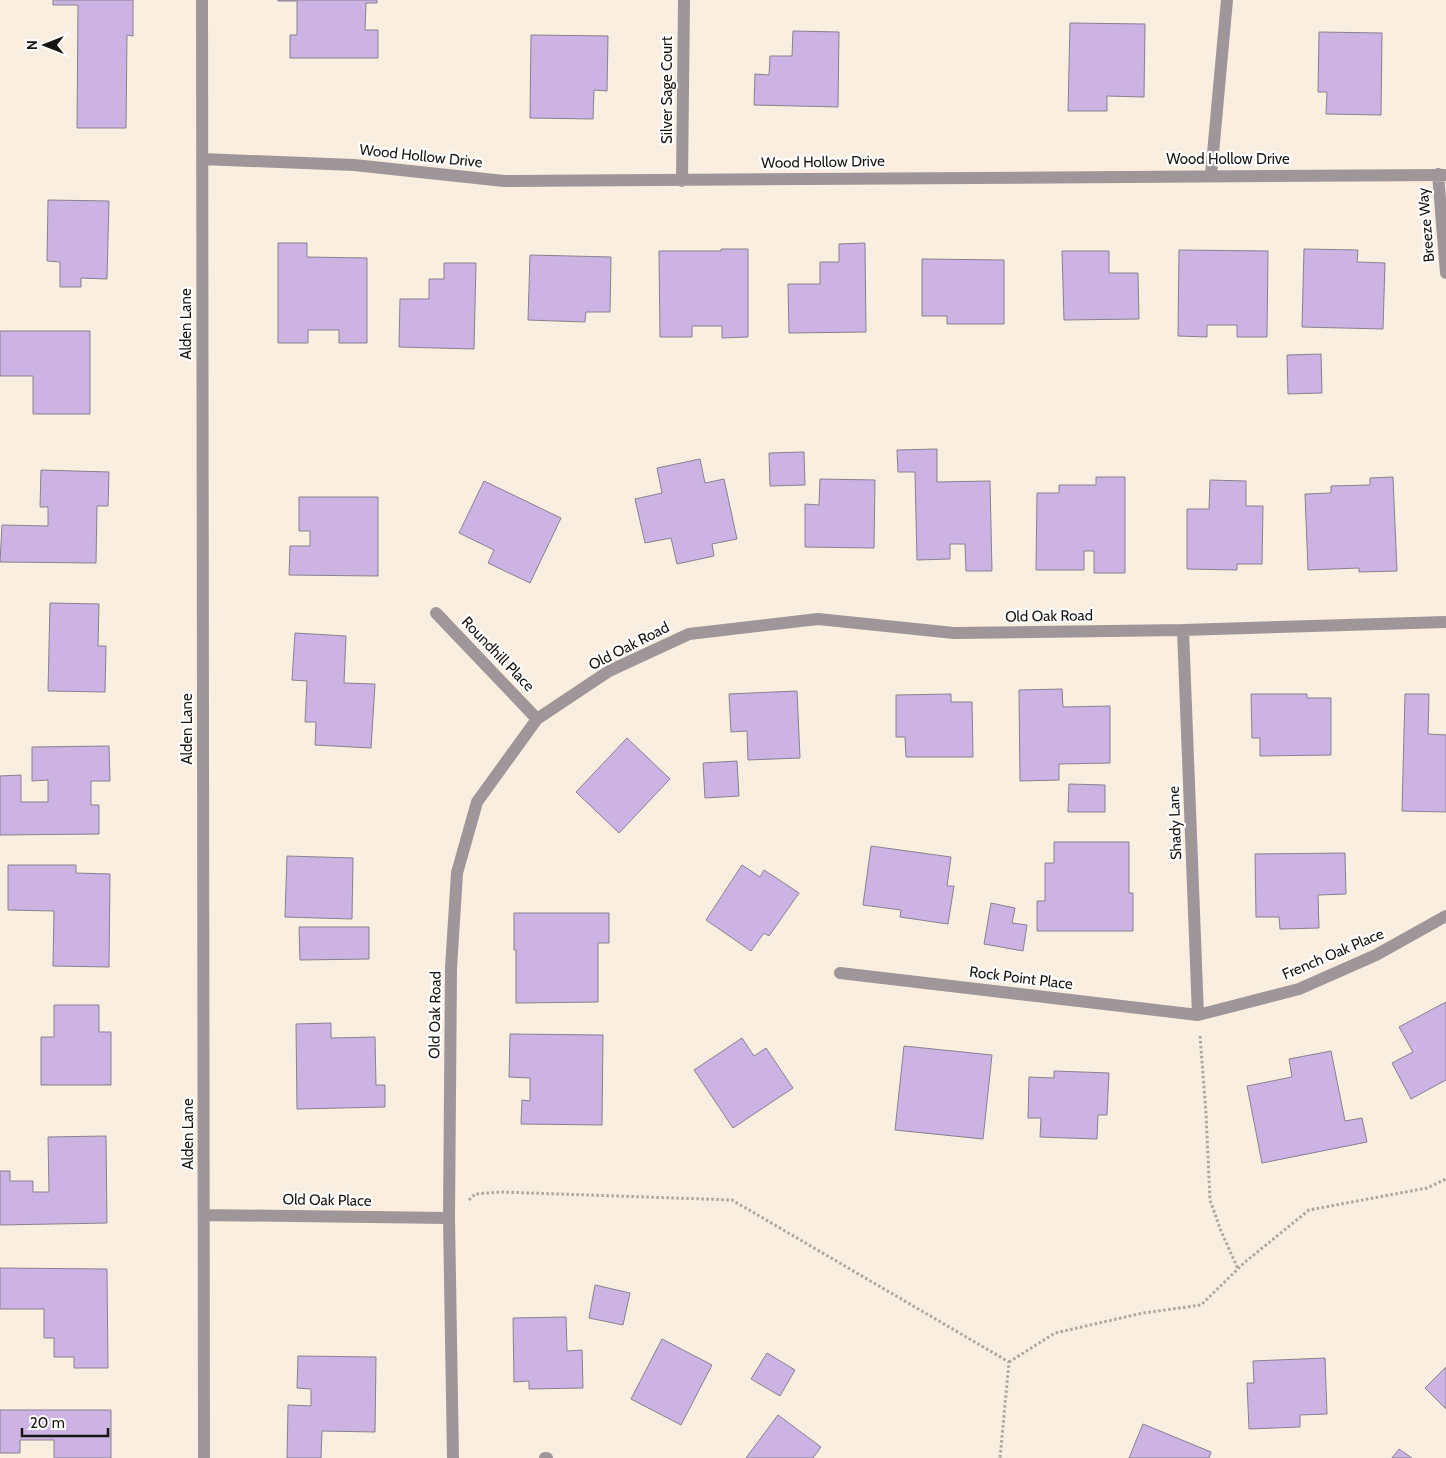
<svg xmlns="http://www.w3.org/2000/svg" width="1446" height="1458" font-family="Cabin,sans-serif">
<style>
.building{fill:#ccb3e4;stroke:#88818f}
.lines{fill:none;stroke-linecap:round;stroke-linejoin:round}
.path{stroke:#afa79b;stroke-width:3;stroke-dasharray:2.5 2.5;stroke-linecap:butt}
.minor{stroke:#9e9698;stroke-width:12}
.labels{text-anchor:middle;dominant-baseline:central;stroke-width:4.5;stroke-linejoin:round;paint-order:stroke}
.street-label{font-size:15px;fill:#191510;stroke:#fff}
</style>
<rect width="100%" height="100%" fill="#f9eedf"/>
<path class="building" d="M53 0H133V36L127 35 126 128H77L78 5H53Z
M278 0H377V3H366L365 30H378V58H290V35H297V1H278Z
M1070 23 1145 24 1144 97 1107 96V111H1068Z
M793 31 839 32 838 107 754 105 755 74 769 75 770 56H792Z
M1319 32 1382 33 1381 115 1326 114 1327 92H1318Z
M531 35 608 36 607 91 594 90 593 119 530 118Z
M48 200 109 201 107 279 81 278V287H60V262L47 261Z
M278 243H307V257L367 258V343H339V330H308V343H278Z
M865 243 866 332 789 333 788 284H820V262H839V244Z
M721 249H748V337L722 338V326H692V337H660L659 251H721Z
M1304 249 1358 250 1357 262 1385 263 1383 329 1302 327Z
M1179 250 1268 251 1267 337H1237V325H1207V337L1178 336Z
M1062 251H1109V273H1138L1139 319 1064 320Z
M530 255 611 257 610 312H586L585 322 528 320Z
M922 259 1004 260V324H947V316H922Z
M444 263H476L474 349 399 347 400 299H429V279H444Z
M0 331H90V414H33V376H0Z
M1321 354 1322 393 1288 394 1287 355Z
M937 449V482L990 481 992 571H966L965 544H950V559L917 560 915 472H898L897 450Z
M804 452 805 485 770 486 769 453Z
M700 459 705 483 724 479 737 539 712 544 714 556 677 564 671 538 645 543 635 499 662 493 657 468Z
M41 470 109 472 108 506H97L96 563 0 562 2 525 48 526V507H40Z
M1096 477H1125V573H1094V551H1084V570H1036L1037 493H1059V485H1096Z
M1393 477 1397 571 1359 572V568L1308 570 1305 494 1331 493V486L1370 485V478Z
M820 479 875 480 874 548 805 547V504L819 505Z
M1210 480 1246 481V506H1263L1262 564H1237V570L1187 569V509H1209Z
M484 481 561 518 530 583 488 563 494 550 459 533Z
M299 497H378V576L289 575 290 546H310V531H299Z
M50 603 99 604 98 646H106L105 692 48 691Z
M295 633 346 636 344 683 375 684 371 748 315 745 316 722H305L307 681 292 680Z
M1062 689 1063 707 1110 706V763L1059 764V780L1020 781 1019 690Z
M797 691 800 758 748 760 747 731 731 732 729 694Z
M951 694V702H972L973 757H906L905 737H896V695Z
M1251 694H1307V698H1331V755L1260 756V738H1252Z
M1405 694H1429L1428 734 1446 735V812L1402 811Z
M627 738 670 779 619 833 576 792Z
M109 746 110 781H91V805H99V834L0 835V776L21 775V802H48V780L32 781V747Z
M737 761 739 796 705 798 703 763Z
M1069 784 1105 785V812H1068Z
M1054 842H1129V893H1133V931H1037V901H1045V863H1054Z
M871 846 951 857 947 886H954L948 924 900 917 901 910 863 905Z
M1345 853 1346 894 1318 895 1319 928 1280 929 1279 917H1256L1255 854Z
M287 856 353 858 352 919 285 917Z
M8 865H76V873L110 874 109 967 53 966 54 911 8 910Z
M742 865 760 877 764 870 799 893 769 936 764 933 751 951 706 920Z
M991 903 1015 908 1012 923 1027 925 1023 951 984 944Z
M514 913H609V943H598V1002L516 1003V950H514Z
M299 927H369V959L300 960Z
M1446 1002V1080L1411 1099 1392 1063 1413 1052 1399 1027Z
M54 1005H99V1032H111V1085H41V1037H54Z
M331 1023V1038L375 1037 376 1085H385V1107L297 1109 296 1024Z
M510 1034 603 1035 602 1125 521 1124 522 1100 530 1101V1078L509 1077Z
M742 1038 754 1056 766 1048 793 1088 733 1128 694 1070Z
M904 1046 992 1055 983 1139 895 1130Z
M1331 1051 1345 1121 1362 1118 1367 1142 1262 1163 1247 1086 1292 1077 1289 1059Z
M1054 1071 1109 1073 1107 1115H1098L1097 1139 1040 1137 1041 1118H1028L1029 1077 1054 1078Z
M106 1136 107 1223 0 1225V1171H10V1181H33V1192H49L48 1137Z
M0 1268 107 1269 108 1368H74V1357H54V1338H44V1309H0Z
M595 1285 630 1293 623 1325 589 1318Z
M566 1317 567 1351 582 1350 583 1388 529 1389V1381L514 1382 513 1318Z
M662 1339 712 1365 681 1425 631 1399Z
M767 1353 795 1370 780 1396 751 1379Z
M298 1356 376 1357 375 1432 322 1431 321 1458H287L288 1405 311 1406V1389L297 1388Z
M1325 1358 1327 1414 1300 1415V1427L1249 1429 1247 1383H1254L1253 1361Z
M1446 1367V1409L1425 1388Z
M0 1410H111V1458H54V1440H20V1453H0Z
M778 1415 821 1447 813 1458H746Z
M1143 1424 1211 1452 1209 1458H1129Z
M1399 1449 1412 1458H1392Z"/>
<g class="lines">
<path class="path" d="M1200 1036 1206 1113 1210 1200 1221 1231 1238 1269
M469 1200 475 1194 501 1192 732 1200 1009 1362 1000 1458
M1009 1362 1055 1333 1143 1313 1201 1305 1245 1262 1309 1210 1427 1188 1446 1179"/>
<path class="minor" d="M202 0 204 1458
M202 159 354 165 504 181 1446 175
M1438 174 1446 273
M1211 175 1227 0
M682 181 684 0
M436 613 537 719
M1183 630 1198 1015
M840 973 1198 1015 1299 989 1376 955 1446 916
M204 1215 449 1218
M453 1458 449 1218 451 968 457 873 477 802 537 719 609 671 689 634 818 619 954 633 1183 630 1446 622
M545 1458H547"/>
</g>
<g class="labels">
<g class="street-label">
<text transform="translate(667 90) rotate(-90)">Silver Sage Court</text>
<text transform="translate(421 156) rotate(6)">Wood Hollow Drive</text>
<text x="1228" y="159">Wood Hollow Drive</text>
<text transform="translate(823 162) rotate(-1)">Wood Hollow Drive</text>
<text transform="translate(1426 225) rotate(-95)">Breeze Way</text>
<text transform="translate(186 324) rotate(-90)">Alden Lane</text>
<text transform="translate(1049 616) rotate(-1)">Old Oak Road</text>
<text transform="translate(629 646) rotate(-27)">Old Oak Road</text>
<text transform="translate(498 654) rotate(46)">Roundhill Place</text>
<text transform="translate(187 729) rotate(-90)">Alden Lane</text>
<text transform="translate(1175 823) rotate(-92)">Shady Lane</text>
<text transform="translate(1333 954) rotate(-23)">French Oak Place</text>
<text transform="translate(1021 978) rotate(7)">Rock Point Place</text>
<text transform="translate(435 1015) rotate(-89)">Old Oak Road</text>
<text transform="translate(188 1134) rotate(-90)">Alden Lane</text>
<text transform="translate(327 1200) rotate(1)">Old Oak Place</text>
</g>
</g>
<g transform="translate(45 45) rotate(270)" stroke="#ffffff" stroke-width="4" paint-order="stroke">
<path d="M0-4L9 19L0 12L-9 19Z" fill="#191510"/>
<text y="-8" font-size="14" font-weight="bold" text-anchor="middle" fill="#191510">N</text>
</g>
<path d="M22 1428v8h86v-8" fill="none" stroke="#191510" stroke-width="2.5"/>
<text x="30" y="1428" font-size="15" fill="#191510" stroke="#ffffff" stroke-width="4" paint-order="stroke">20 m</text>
</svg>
